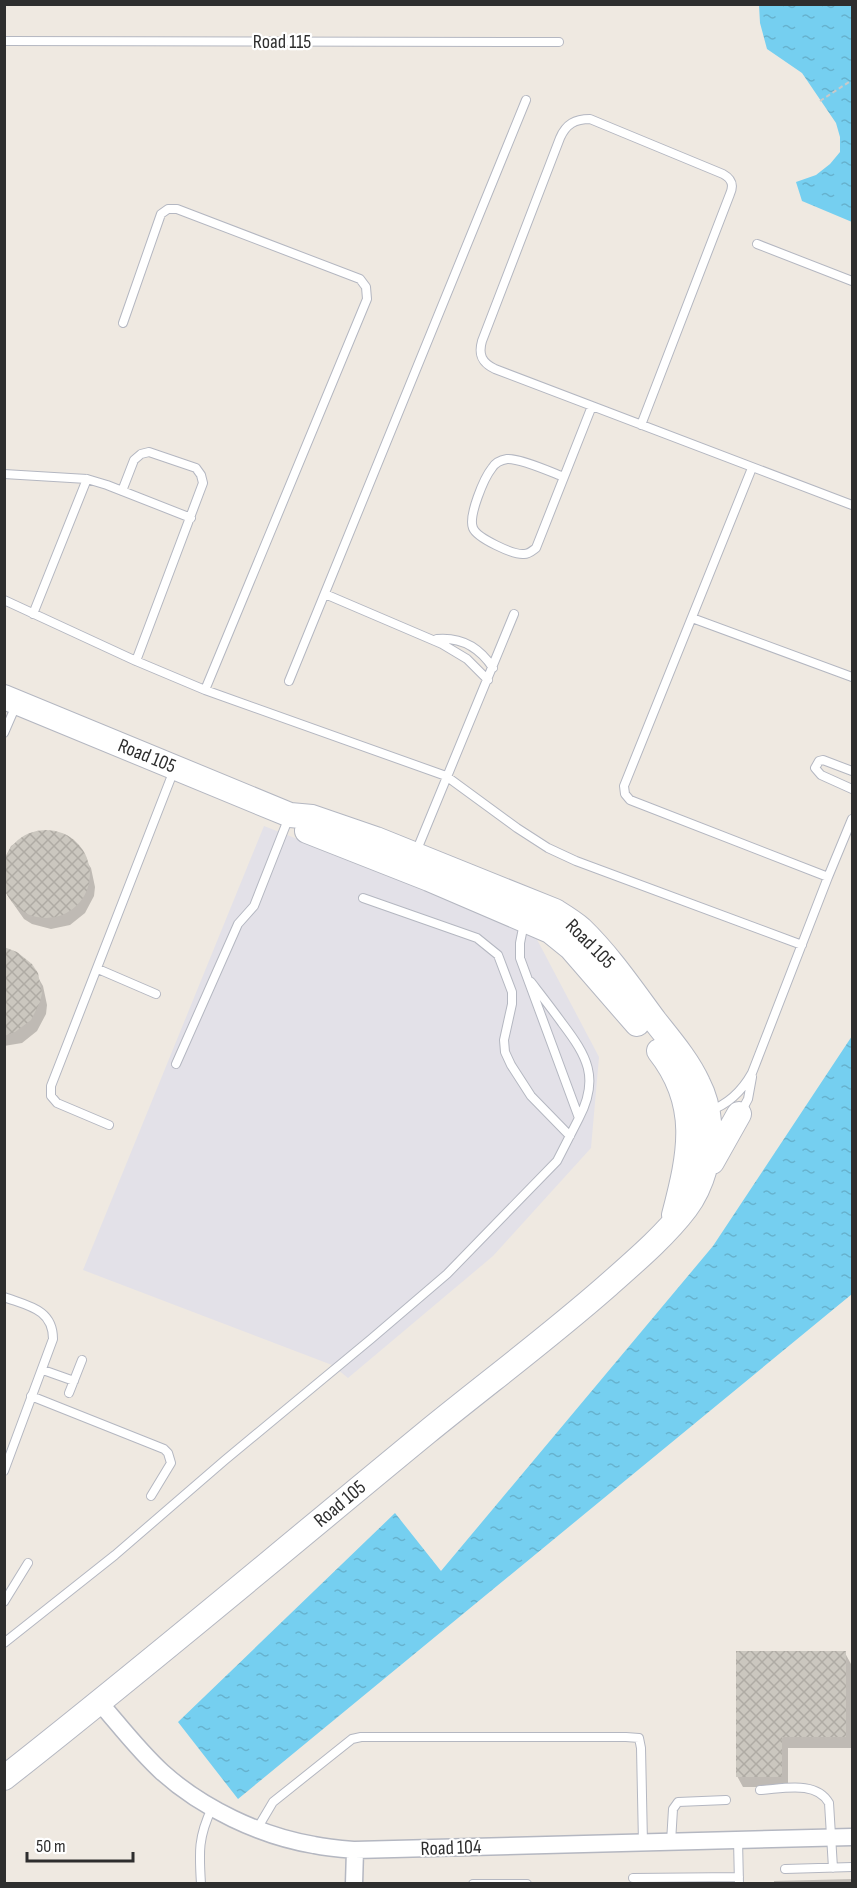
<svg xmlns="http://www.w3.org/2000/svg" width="857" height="1888" font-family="'Sofia Sans Condensed',sans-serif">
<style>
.industrial{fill:#e3e1e8}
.water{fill:url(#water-ripples)}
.shadow{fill:#0003}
.building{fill:url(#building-cross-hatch)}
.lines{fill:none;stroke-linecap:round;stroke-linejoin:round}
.lane-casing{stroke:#b4b7c1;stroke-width:10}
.street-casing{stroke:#b4b7c1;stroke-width:19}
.secondary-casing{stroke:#b4b7c1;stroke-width:26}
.path{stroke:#c9c9c9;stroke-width:2;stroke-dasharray:4.5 3;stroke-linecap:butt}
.lane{stroke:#fff;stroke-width:8}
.street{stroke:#fff;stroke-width:16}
.secondary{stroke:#fff;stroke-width:24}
.labels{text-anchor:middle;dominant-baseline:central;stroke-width:4.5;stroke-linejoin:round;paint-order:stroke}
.street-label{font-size:20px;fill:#2e2e2e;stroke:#fff}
</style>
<defs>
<pattern id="water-ripples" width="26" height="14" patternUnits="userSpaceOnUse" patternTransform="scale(1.5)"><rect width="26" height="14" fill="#75cff0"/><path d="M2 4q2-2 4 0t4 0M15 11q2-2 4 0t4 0" fill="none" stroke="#66b2ce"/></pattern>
<pattern id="building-cross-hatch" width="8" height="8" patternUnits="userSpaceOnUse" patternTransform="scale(1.5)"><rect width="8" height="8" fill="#cbc7bf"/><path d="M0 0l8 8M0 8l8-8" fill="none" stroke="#afaba4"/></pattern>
</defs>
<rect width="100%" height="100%" fill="#efe9e1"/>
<path class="industrial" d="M264 826 532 930 599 1057 591 1148 493 1256 348 1378 332 1365 83 1270Z"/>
<path class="water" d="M759 5H852V222L802 201 796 182 816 175 830 164 840 152V137L836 123 802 73 767 49 760 23Z
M852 1036V1294L238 1799 178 1722 395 1513 441 1571 713 1246Z"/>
<path class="shadow" d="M36 832H55L73 841 91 868 95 887 94 896 85 913 70 925 51 929 32 924 24 919 5 892 4 860 11 846 27 835Z
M4 950 36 974 43 986 47 1005 46 1014 37 1031 22 1043 4 1046Z
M845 1653 851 1664V1748H788V1787H743L737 1776Z
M852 1879V1884H774V1881Z"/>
<path class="building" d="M2 874a44 44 0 1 1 88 0a44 44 0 1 1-88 0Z
M4 947 17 952 32 964 38 973 42 993 40 1002 31 1020 15 1032 4 1036Z
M736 1651H846V1737H782V1777H736Z"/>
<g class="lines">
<defs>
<path id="lane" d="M4 41 559 42
M757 244 852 281
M123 323 161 214 168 209H177L360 279 366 287 367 299 205 690
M641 425 730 194C734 185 732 179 723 174L590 119C575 119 566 124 560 138L482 341C478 355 482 363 495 369L852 505
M752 468 624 786 625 794 630 800 828 877
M4 474 87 479 107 485 191 518
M564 477C551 472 520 458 507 459 501 460 495 463 492 468 484 478 468 516 473 528 477 538 513 555 524 554 529 554 532 551 536 548L592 406
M122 491 134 460 141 454 149 452 196 468 201 475 203 483 136 661
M325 594 442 644 467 659 488 680
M4 600 136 661 205 690 446 776 517 828 548 848 576 861 802 945
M33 614 87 479
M692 618 852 677
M437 639C461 637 480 648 493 668
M289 681 526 100
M4 733 17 703
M852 771 823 760 819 761 815 768 821 775 852 789
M416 852 514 614
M363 898 477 938 498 955 512 992V1004L504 1040 505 1052 511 1065 531 1096 570 1136
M98 969 156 994
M531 982C541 995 552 1009 562 1023 587 1056 600 1078 579 1118
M176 1064 238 924 254 906 289 817
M709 1111C729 1104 742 1091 752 1073L828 877 852 819
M741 1112 748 1099 752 1077
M109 1125 57 1103 51 1096V1086L174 770
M4 1297C28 1306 53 1309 53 1339L4 1471
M43 1370 74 1381
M69 1393 82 1360
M31 1396 164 1449 168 1453 171 1463 151 1496
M4 1602 28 1563
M4 1643 115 1555 225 1460 371 1339 447 1274 557 1161 579 1118 520 958V943L524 923
M760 1790C782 1789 816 1780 829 1803L833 1868
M257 1829 273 1802 352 1739 361 1737H626L639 1738 641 1748 643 1843
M738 1840 739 1884
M671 1842 673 1809 678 1802 726 1800
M785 1869 852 1867
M633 1878 739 1877
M201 1884C199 1852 198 1837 212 1808
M473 1884H527"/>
<path id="street" d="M100 1703C120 1726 139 1751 162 1772 202 1808 260 1836 314 1845 328 1848 342 1849 355 1850L852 1837
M354 1884 355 1850"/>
<path id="secondary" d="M4 697 290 815 312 817 376 839 555 911C563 916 573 922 581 929 609 956 632 990 655 1021 670 1040 688 1061 698 1083 711 1108 713 1141 705 1168 701 1182 695 1196 686 1208 665 1236 633 1263 606 1287 548 1338 486 1384 426 1433 286 1548 147 1666 4 1778
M307 831 429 879 550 931 571 948 637 1024
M659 1051C701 1104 690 1154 674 1215
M712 1162 739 1114"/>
</defs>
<use href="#lane" class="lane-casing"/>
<use href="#street" class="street-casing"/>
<use href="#secondary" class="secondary-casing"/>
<path class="path" d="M820 101 852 80"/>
<use href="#lane" class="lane"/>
<use href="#street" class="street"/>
<use href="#secondary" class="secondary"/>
</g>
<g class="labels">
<g class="street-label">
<text x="282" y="42">Road 115</text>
<text transform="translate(147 756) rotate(22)">Road 105</text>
<text transform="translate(590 944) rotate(45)">Road 105</text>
<text transform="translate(340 1504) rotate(-40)">Road 105</text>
<text transform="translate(451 1848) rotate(-2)">Road 104</text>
</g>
</g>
<rect width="857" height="1888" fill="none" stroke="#2e2e2e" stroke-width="12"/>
<path d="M27 1852v9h106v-9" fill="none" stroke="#2e2e2e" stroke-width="3"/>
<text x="36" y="1852" font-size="18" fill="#2e2e2e" stroke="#ffffff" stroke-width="4.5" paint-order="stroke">50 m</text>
</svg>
